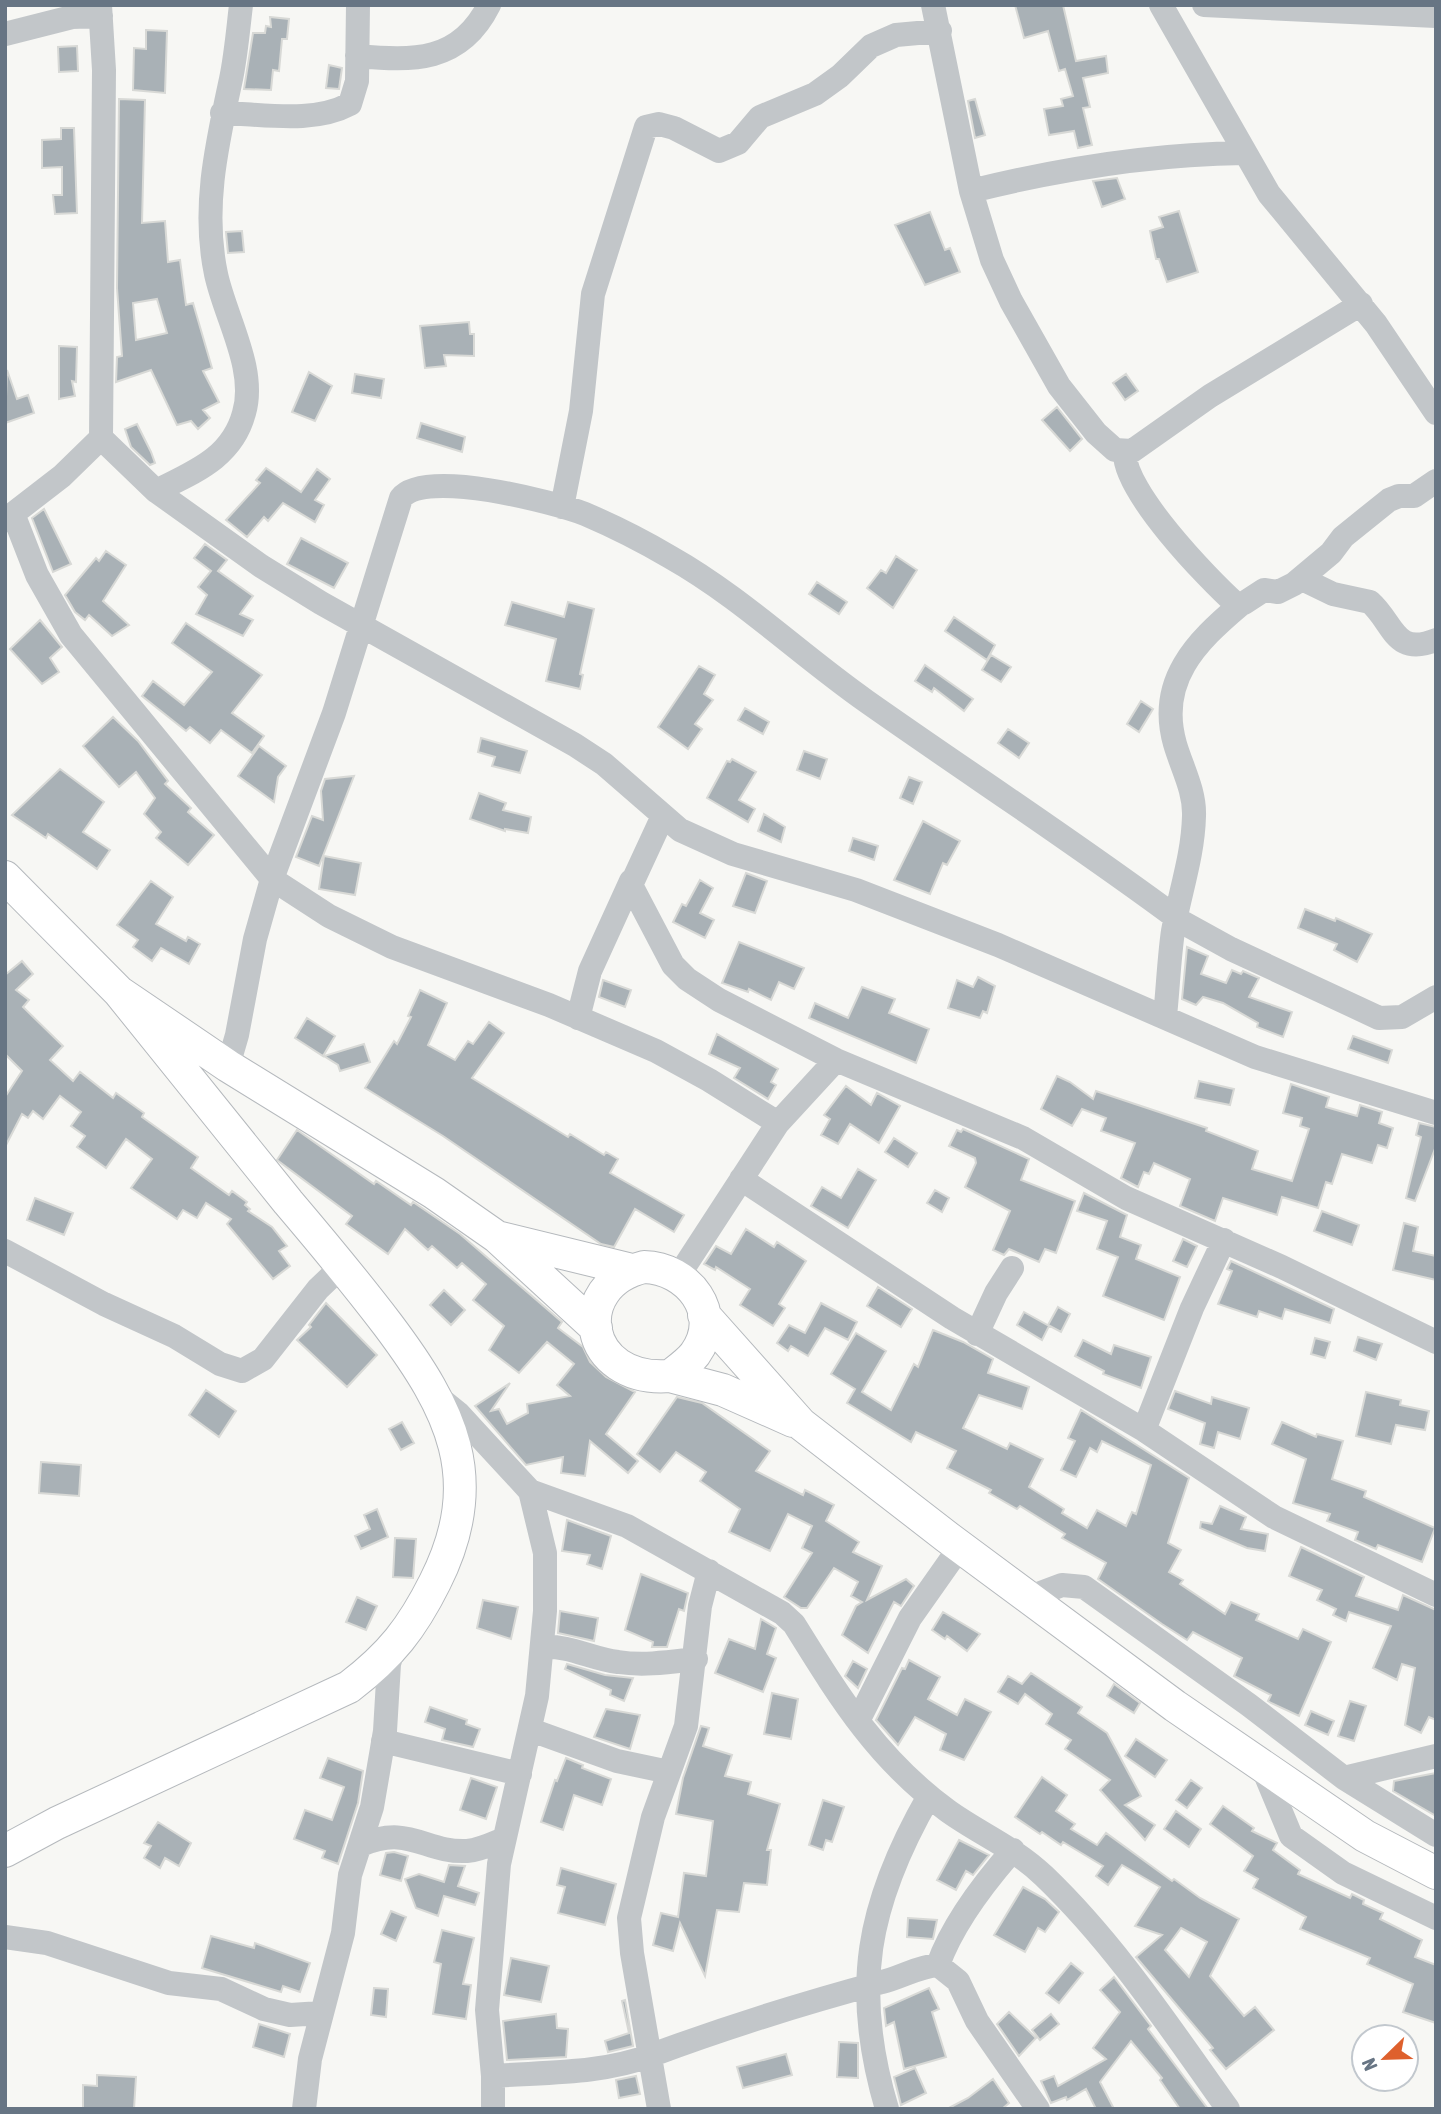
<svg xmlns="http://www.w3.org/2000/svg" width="1441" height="2114" font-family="'Asap Condensed',sans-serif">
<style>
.building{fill:#a9b1b6;stroke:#d8d9d6;stroke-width:2;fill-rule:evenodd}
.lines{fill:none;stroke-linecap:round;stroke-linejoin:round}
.major-casing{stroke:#b5b9bd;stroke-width:34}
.minor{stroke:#c2c6c9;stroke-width:24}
.major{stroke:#fff;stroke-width:32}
</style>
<rect width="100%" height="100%" fill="#f7f7f4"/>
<path class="building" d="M1015 5H1063L1076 61 1106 56 1108 73 1083 78 1090 107 1083 108 1092 145 1078 148 1074 131 1049 135 1044 109 1063 106 1061 99 1073 96 1065 69 1059 71 1048 31 1024 38Z
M270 17 289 19 287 39H282L279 71 273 70 271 90 244 89 253 33H265L266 26 271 27Z
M146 30 167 31 165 93 133 90 134 48 146 49Z
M77 46 78 71 59 72 58 47Z
M329 65 342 68 339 89 326 88Z
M119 99 145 100 142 223 165 221 168 262 180 260 186 305 193 303 212 368 203 371 219 402 203 410 210 418 198 429 191 421 177 425 151 370 116 382 117 357 122 356 117 288ZM157 299 167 333 136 340 133 303Z
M975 99 985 135 975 138 968 101Z
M61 128H74L77 213 55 214 53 195H62V167L42 168V140L61 139Z
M1117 178 1125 199 1102 207 1093 181Z
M1179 211 1198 272 1167 282 1159 259H1156L1150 231 1163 227 1159 217Z
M930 212 945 250 950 248 960 272 925 285 895 225Z
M242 231 244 252 228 253 226 232Z
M469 322 470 334H474V356L444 355 446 366 425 368 420 326Z
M59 346 77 347 76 382 72 381 75 396 59 399Z
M7 370 17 399 28 395 34 413 5 423Z
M309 372 332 386 315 421 292 412Z
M355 374 384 379 381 398 352 393Z
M1126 374 1138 391 1125 400 1113 383Z
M1057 407 1082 439 1070 451 1042 420Z
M421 423 465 437 462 452 417 438Z
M137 424 151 452 155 463 150 465 131 447 125 429Z
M266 468 301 492 317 469 330 479 315 500 324 505 315 522 283 503 268 521 264 517 247 537 226 520 260 483 256 480Z
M44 509 71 564 53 572 32 518Z
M301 538 348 563 334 588 287 564Z
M205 544 227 560 218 571 253 596 240 614 253 620 243 636 196 614 207 595 198 587 211 571 194 558Z
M106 551 126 565 103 601 129 625 112 636 89 615 85 620 75 612 65 595 96 558 99 561Z
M896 556 917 570 893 608 867 588 881 570 886 573Z
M817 582 847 602 839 614 809 594Z
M512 602 564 617 568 602 594 609 580 674 583 675 580 689 546 681 556 639 505 625Z
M954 617 995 645 987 660 945 631Z
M40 620 62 647 50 658 59 672 42 684 10 649Z
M186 623 262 675 232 713 264 736 252 753 221 730 210 743 190 727 186 731 142 696 153 681 184 705 212 672 172 643Z
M991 655 1011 667 1001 682 982 670Z
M925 665 973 699 964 711 934 688 932 692 915 681Z
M699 666 715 675 704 694 713 700 695 724 702 729 688 749 658 727Z
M1141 701 1153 709 1139 732 1127 724Z
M745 708 769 722 763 734 738 720Z
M113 717 138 741 168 781 165 784 191 808 188 812 214 835 188 865 156 838 161 832 144 814 155 798 136 772 119 787 83 746Z
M1008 729 1029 743 1019 758 998 743Z
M481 738 527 751 520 773 492 766 495 757 478 752Z
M259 746 286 766 278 777 274 802 238 776Z
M804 751 827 759 820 779 797 770Z
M732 759 756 772 739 800 755 809 748 822 707 798 727 761 730 762Z
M60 769 104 802 83 832 110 850 97 869 48 834 46 838 12 815Z
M354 776 319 866 296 857 312 816 323 820 321 791 325 779Z
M909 777 922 782 913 804 900 798Z
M479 793 506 803 503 810 531 817 528 833 505 829V831L470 819Z
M764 814 785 827 781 842 758 831Z
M923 821 960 841 947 865 943 863 930 894 894 880Z
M853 838 878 846 874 860 849 851Z
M324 856 361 863 355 895 319 889Z
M746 873 767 881 755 913 733 906Z
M700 880 713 888 700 913 714 920 705 938 673 922 682 904 686 906Z
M151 881 173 897 156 924 186 941 188 937 200 944 189 964 161 948 152 961 133 947 138 940 117 925Z
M1305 909 1335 921 1336 918 1372 934 1357 962 1334 950 1337 944 1298 928Z
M739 942 804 968 794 989 779 982 771 1000 749 989 748 992 722 983Z
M1187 947 1208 956 1201 974 1226 983 1232 970 1241 974 1243 971 1259 978 1249 997 1292 1012 1283 1037 1257 1027 1258 1023 1223 1003 1203 997 1196 1005 1182 999Z
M22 961 33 974 16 990 29 1000 23 1007 63 1046 50 1060 73 1081 80 1072 113 1098 116 1093 144 1113 142 1117 198 1157 191 1168 229 1195 232 1191 247 1202 245 1205 250 1209 248 1211 272 1227 287 1246 279 1251 290 1266 273 1279 227 1224 231 1219 206 1203 197 1218 183 1210 177 1219 131 1188 152 1159 126 1139 106 1168 77 1147 85 1136 71 1126 81 1112 60 1096 43 1119 33 1111 28 1118 22 1114 5 1147V1097L22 1071 5 1054V975Z
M978 977 995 986 987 1013 983 1011 980 1018 948 1008 957 980 973 987Z
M603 980 631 990 625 1007 599 997Z
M862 987 895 999 889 1013 929 1029 916 1063 809 1018 815 1003 848 1018Z
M420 990 447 1003 428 1045 455 1060 468 1041 473 1044 489 1022 504 1033 472 1078 568 1137 570 1134 604 1155 606 1152 618 1159 610 1173 684 1215 674 1232 635 1209 614 1247 601 1244 443 1136 365 1088 394 1041 397 1044 411 1017 408 1016Z
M307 1018 335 1036 323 1056 295 1038Z
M717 1034 778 1069 771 1082 776 1085 768 1099 734 1078 740 1068 709 1054Z
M1353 1036 1392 1050 1388 1063 1348 1049Z
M364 1044 370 1062 340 1071 338 1065 324 1056Z
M1057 1076 1070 1082 1093 1099 1096 1091 1207 1128 1206 1131 1258 1151 1252 1169 1292 1181 1309 1129 1300 1126 1302 1118 1283 1113 1291 1084 1329 1097 1326 1107 1357 1116 1360 1105 1382 1112 1379 1123 1393 1128 1387 1148 1378 1145 1372 1163 1342 1154 1332 1184 1326 1182 1318 1208 1282 1197 1277 1215 1223 1198 1215 1221 1180 1206 1190 1179 1154 1163 1149 1174 1144 1172 1138 1187 1121 1178 1135 1143 1101 1131 1106 1118 1082 1109 1072 1126 1041 1109Z
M1199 1081 1234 1089 1230 1105 1195 1098Z
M846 1086 871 1105 877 1093 900 1106 879 1143 850 1124 838 1144 821 1135 830 1119 824 1115Z
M1419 1123 1436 1127V1146L1415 1201 1406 1198 1421 1137 1416 1135Z
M963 1129 1029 1159 1021 1180 1075 1201 1056 1253 1045 1249 1039 1262 1009 1249 1004 1255 993 1250 1010 1211 965 1187 976 1163 975 1158 949 1146 957 1130 961 1132Z
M297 1130 374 1184 376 1181 411 1205 413 1202 460 1234 562 1322 558 1328 583 1347 590 1362 606 1377 635 1392 606 1434 638 1461 628 1473 590 1441 585 1476 561 1473 563 1457 526 1465 475 1406 510 1383 491 1411 499 1409 507 1424 528 1413 527 1404 570 1396 557 1385 574 1364 547 1342 519 1373 489 1350 504 1326 473 1300 486 1284 462 1263 457 1268 432 1246 428 1250 405 1229 388 1254 346 1224 352 1216 277 1160Z
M894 1138 917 1153 908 1167 885 1152Z
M858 1169 876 1180 848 1228 811 1206 822 1187 841 1198Z
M935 1190 949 1198 942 1212 927 1203Z
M1084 1193 1127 1215 1120 1237 1141 1245 1136 1259 1180 1277 1164 1320 1103 1296 1118 1257 1097 1249 1107 1221 1077 1211Z
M35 1198 73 1213 64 1235 27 1220Z
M1322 1211 1359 1225 1352 1245 1314 1231Z
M1404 1223 1418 1227 1413 1251 1436 1256V1280L1393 1270Z
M746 1229 774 1247 777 1242 806 1261 779 1304 785 1308 773 1326 740 1305 750 1289 716 1267 715 1270 704 1264 716 1246 731 1254Z
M1183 1239 1197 1246 1187 1267 1173 1261Z
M1231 1261 1334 1309 1330 1323 1285 1309 1282 1319 1259 1311 1257 1317 1218 1304 1232 1271 1227 1269Z
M878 1287 912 1309 901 1327 867 1306Z
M444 1290 465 1310 451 1325 430 1305Z
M326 1303 377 1355 347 1387 297 1340 311 1327 309 1325Z
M821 1303 857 1322 848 1340 825 1328 808 1356 791 1346 788 1351 777 1343 789 1325 805 1333Z
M1058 1307 1070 1314 1061 1332 1048 1325Z
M1024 1312 1049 1326 1042 1340 1017 1325Z
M933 1330 963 1342 993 1359 988 1373 1029 1387 1022 1409 979 1395 963 1428 1007 1449 1010 1443 1043 1459 1029 1487 1064 1509 1062 1513 1087 1528 1097 1510 1126 1526 1132 1512 1136 1514 1151 1465 1102 1441 1097 1452 1090 1448 1076 1477 1061 1470 1075 1441 1068 1438 1081 1410 1189 1478 1168 1543 1181 1550 1169 1572 1183 1580 1180 1584 1225 1614 1231 1602 1259 1614 1256 1620 1298 1639 1303 1629 1331 1642 1299 1716 1271 1703 1268 1701 1271 1695 1234 1676 1242 1658 1193 1632 1187 1640 1162 1624 1098 1579 1106 1563 1062 1538 1065 1534 1020 1506 1017 1509 989 1493 991 1490 947 1468 956 1451 916 1432 911 1442 847 1403 855 1389 831 1374 856 1333 886 1351 862 1392 891 1410 914 1364 918 1367Z
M1358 1337 1382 1344 1376 1360 1354 1351Z
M1315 1338 1330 1342 1325 1358 1311 1354Z
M1083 1340 1111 1354 1114 1345 1151 1357 1141 1388 1103 1374 1104 1371 1075 1356Z
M206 1390 236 1411 219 1437 189 1415Z
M1175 1391 1211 1404 1212 1397 1249 1408 1240 1439 1218 1432 1214 1448 1200 1444 1205 1423 1168 1409Z
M1366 1392 1401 1400 1400 1405 1429 1411 1425 1430 1396 1425 1391 1444 1356 1436Z
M677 1397 702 1403 770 1451 756 1471 803 1495 805 1490 834 1505 826 1521 859 1542 853 1552 882 1566 867 1600 906 1579 914 1586 901 1606 894 1602 868 1653 842 1635 856 1606 862 1602 851 1596 858 1582 834 1568 807 1608H801L784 1597 812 1553 802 1548 812 1526 788 1514 770 1551 729 1532 740 1509 700 1481 706 1472 676 1452 660 1472 637 1454Z
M402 1422 414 1443 401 1450 389 1429Z
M1282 1422 1316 1437 1317 1434 1343 1441 1332 1479 1366 1491 1364 1497 1435 1528 1422 1562 1378 1545 1376 1549 1355 1540 1358 1532 1327 1521 1330 1514 1293 1503 1306 1459 1272 1444Z
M41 1462 81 1465 79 1496 39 1493Z
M1220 1506 1246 1517 1241 1529 1268 1534 1265 1551 1247 1548 1200 1528 1201 1522 1212 1524Z
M377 1509 388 1537 361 1549 355 1536 370 1529 364 1515Z
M567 1520 611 1536 602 1569 587 1564 590 1555 562 1551Z
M395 1538 416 1539 413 1578 393 1577Z
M1301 1547 1364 1577 1356 1596 1398 1610 1403 1595 1436 1610V1720L1429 1717 1421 1733 1405 1725 1415 1668 1402 1664 1397 1680 1373 1668 1391 1626 1349 1612 1346 1621 1333 1615 1336 1609 1317 1600 1322 1590 1289 1576Z
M641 1574 688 1593 684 1611 679 1609 667 1647H652L653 1642 625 1630Z
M357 1597 377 1606 366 1630 346 1622Z
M483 1600 518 1607 511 1639 477 1628Z
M560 1611 598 1618 594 1641 558 1633Z
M943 1612 980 1634 967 1651 947 1636 945 1639 932 1630Z
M761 1619 776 1628 767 1654 776 1658 763 1692 715 1673 729 1639 755 1649Z
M909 1660 940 1677 928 1699 957 1715 965 1699 991 1712 964 1760 940 1750 946 1734 915 1717 898 1745 876 1720 902 1668 905 1669Z
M853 1661 867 1669 858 1688 845 1676Z
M567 1664 605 1675 633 1678 624 1701 610 1695 611 1690 565 1669Z
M1031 1673 1082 1707 1078 1713 1107 1733 1141 1796 1125 1805 1155 1825 1145 1840 1100 1790 1110 1780 1065 1749 1071 1740 1046 1724 1052 1714 1025 1694 1018 1704 998 1692 1008 1676 1022 1684Z
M1114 1684 1140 1703 1134 1713 1107 1696Z
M772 1693 798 1699 791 1739 764 1734Z
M1350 1701 1366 1706 1354 1741 1338 1736Z
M430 1707 467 1720 466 1724 480 1729 473 1747 442 1740 445 1729 425 1722Z
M606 1709 640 1715 630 1749 594 1737Z
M1311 1711 1334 1721 1328 1735 1305 1725Z
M701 1726 709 1728 703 1746 732 1755 725 1776 751 1782 748 1794 780 1804 767 1850H771L767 1885 744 1883 739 1912 717 1910 705 1976 680 1923 673 1951 653 1945 661 1913 678 1917 684 1873 706 1876 713 1821 676 1814 683 1778Z
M1136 1739 1167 1760 1155 1777 1125 1756Z
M328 1758 363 1771 358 1803 338 1864 322 1858 325 1851 294 1839 305 1810 332 1820 344 1787 320 1778Z
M566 1758 583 1765 582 1768 611 1779 602 1805 574 1795 563 1830 541 1822 555 1780 557 1781Z
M1436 1773V1816L1393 1791 1394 1781Z
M1042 1777 1067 1795 1056 1811 1075 1824 1071 1829 1097 1845 1106 1833 1172 1881 1174 1879 1200 1898 1239 1919 1210 1976 1244 2016 1255 2007 1274 2030 1226 2069 1210 2050 1213 2048 1136 1957 1162 1935 1135 1926 1160 1887 1122 1865 1108 1885 1096 1876 1103 1866 1063 1842 1061 1845 1042 1832 1040 1834 1015 1817ZM1181 1928 1207 1942 1189 1977 1165 1950Z
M471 1778 497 1787 486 1819 460 1810Z
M1191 1780 1202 1788 1187 1808 1176 1800Z
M823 1800 844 1807 832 1842 826 1840 823 1850 809 1845Z
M1223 1806 1254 1828 1252 1831 1277 1843 1273 1850 1300 1870 1298 1874 1350 1898 1352 1894 1364 1900 1363 1904 1383 1913 1380 1919 1422 1940 1415 1957 1436 1965V2023L1403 2012 1413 1984 1367 1964 1370 1958 1300 1929 1306 1917 1253 1888 1258 1879 1244 1871 1253 1856 1210 1824Z
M1176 1811 1201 1829 1189 1847 1164 1829Z
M158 1822 191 1843 179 1866 165 1858 160 1868 144 1858 151 1846 144 1843Z
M959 1840 989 1855 973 1875 966 1871 956 1890 937 1880Z
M394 1852 408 1856 401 1881 380 1875 386 1853Z
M449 1865 465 1866 458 1886 479 1893 475 1905 444 1896 438 1916 416 1908 405 1879 419 1874 444 1882Z
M561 1868 616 1884 605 1925 558 1913 565 1887 557 1885Z
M1023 1887 1045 1899 1059 1912 1045 1932 1038 1928 1025 1952 994 1935Z
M391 1911 406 1917 396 1941 381 1934Z
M908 1918 937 1920 933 1939 907 1937Z
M442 1930 474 1938 463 1984 471 1985 466 2019 433 2014 441 1964 434 1962Z
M211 1936 254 1948 255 1943 310 1963 300 1992 283 1986 281 1992 202 1968Z
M511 1958 549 1966 541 2002 504 1995Z
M1071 1963 1083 1973 1059 2003 1046 1993Z
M1114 1977 1151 2026 1148 2029 1208 2109H1180L1160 2080 1162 2078 1131 2041 1100 2082 1114 2109H1096L1086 2089 1067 2100 1066 2097 1051 2103 1041 2081 1054 2076 1058 2086 1106 2059 1093 2048 1120 2012 1100 1990Z
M374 1988 388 1989 386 2017 371 2015Z
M929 1988 939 2009 932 2012 946 2057 904 2069 894 2022 886 2026 884 2008Z
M625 2000 633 2046 608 2052 605 2041 629 2033 622 2001Z
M1009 2012 1036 2038 1019 2056 997 2024Z
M556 2014 557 2028 568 2029 566 2057 507 2060 503 2021Z
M1051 2014 1059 2024 1040 2040 1032 2030Z
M259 2024 290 2034 284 2057 253 2047Z
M839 2042 858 2043V2078L837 2077Z
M786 2054 792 2075 743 2088 737 2067Z
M915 2068 926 2093 901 2105 894 2077Z
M97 2075 136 2077 134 2109H83V2085L97 2086Z
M636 2076 640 2094 619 2098 616 2080Z
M993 2079 1009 2103 1002 2109H947L968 2098Z"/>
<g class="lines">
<defs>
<path id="major" d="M5 877 119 992 228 1066 434 1193 497 1237 596 1328
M497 1237 632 1270
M644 1267C688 1268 724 1313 695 1354 689 1362 679 1369 670 1376 583 1383 568 1285 644 1267Z
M704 1315 801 1424 947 1537 1175 1706 1365 1836 1436 1873
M670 1376 723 1390 793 1421
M5 1851 57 1823 349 1687C391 1655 412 1628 435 1582 487 1479 451 1409 388 1325 356 1283 322 1242 288 1202 231 1132 175 1062 119 992"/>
</defs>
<use href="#major" class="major-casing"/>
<path class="minor" d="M933 5 971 191 992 260 1011 301 1059 386 1096 433 1115 450 1132 451 1210 396 1361 304
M1161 5 1269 194 1376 324 1436 413
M1204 5 1436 16
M5 34 72 17 101 16
M357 56C413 61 460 63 489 5
M222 113C263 114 313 124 350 104L357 81 358 5
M971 191C1060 169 1152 154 1244 153
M101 438 156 491C194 472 232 458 244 413 257 369 225 317 216 274 202 208 217 144 231 79 236 55 238 30 241 5
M1125 452C1122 490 1208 579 1236 604L1244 603 1264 590 1278 592 1294 584 1331 553 1343 537 1389 500 1399 496H1414L1436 481
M156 491 261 566 321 603 575 745 604 764 680 830 733 854 856 890 998 945 1255 1057 1436 1113
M562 507 581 411 593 294 646 127 659 124 674 128 719 151 738 143 760 117 815 94 840 76 871 46 896 35 940 31
M14 516 37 575 71 635 272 879 329 916 392 947 549 1005 656 1051 709 1080 778 1123
M5 520 62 476 101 438 104 70 100 5
M1302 579 1333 594 1370 602C1394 623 1394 657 1436 640
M662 818 631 885 673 965 687 979 719 1000 836 1060 1023 1138 1126 1198 1282 1267 1436 1342
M1165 1016C1168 988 1169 959 1173 931 1180 892 1193 856 1194 816 1195 791 1182 768 1175 744 1157 681 1196 642 1240 605
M578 1018 590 971 631 881
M228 1066 237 1035 255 939 272 879 334 713 401 498C424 468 553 502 585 514 613 526 643 541 670 557 741 597 799 654 866 701 971 775 1079 845 1182 922L1231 949 1379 1018 1402 1017 1436 997
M741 1179 952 1318 1144 1430 1274 1517 1436 1595
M5 1251 104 1304 174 1336 220 1364 242 1371 263 1359 318 1289 342 1266
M679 1275 778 1123 836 1060
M977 1334 996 1293 1012 1268
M437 1396 458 1413 530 1491 545 1553V1611L537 1696 499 1864 487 2010 493 2076V2109
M1144 1430 1192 1308 1224 1240
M530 1491 627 1526 782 1613 794 1624C840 1698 877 1759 948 1811 980 1834 1015 1848 1044 1876 1116 1945 1170 2028 1228 2109
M1030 1597 1062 1585 1084 1587 1249 1705 1344 1778 1436 1835
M542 1647C570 1645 591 1659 618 1662 644 1666 670 1662 696 1659
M858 1721 910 1618 960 1547
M531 1730 617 1761 669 1772
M383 1741 520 1774
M1261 1764 1291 1836 1343 1873 1436 1918
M1344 1778 1436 1756
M361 1845C409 1824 425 1853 467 1851 480 1850 492 1844 504 1839
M5 1937 47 1943 169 1983 221 1989 264 2009 290 2015 321 2013
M938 1965C953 1923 984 1883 1013 1850
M493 2076C547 2072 601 2074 652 2055 727 2027 804 2003 882 1982 900 1978 919 1966 938 1965L958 1981 977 2021 1038 2109
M304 2109 310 2059 343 1933 350 1875 372 1807 385 1731 389 1664 393 1650
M659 2109 632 1953 629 1918 653 1817 686 1726 700 1606 709 1571
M887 2109C851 1988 867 1904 929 1796"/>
<use href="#major" class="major"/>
</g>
<rect width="1441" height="2114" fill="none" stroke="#677584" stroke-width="14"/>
<g transform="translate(1385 2058) rotate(247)"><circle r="33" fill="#ffffff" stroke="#c2c8ce" stroke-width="2"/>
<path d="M0-5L12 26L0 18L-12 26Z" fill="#de602d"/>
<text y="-10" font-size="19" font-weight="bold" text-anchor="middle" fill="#677584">N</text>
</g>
</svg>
